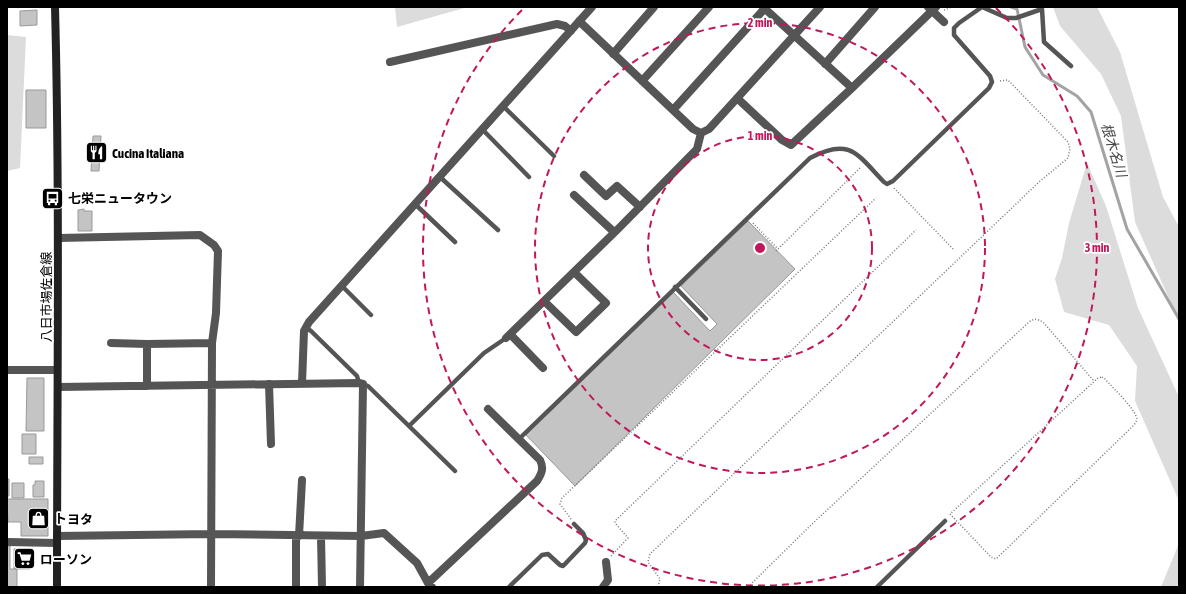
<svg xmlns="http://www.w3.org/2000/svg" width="1186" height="594" font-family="'Asap Condensed','Noto Sans JP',sans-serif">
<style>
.green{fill:#dcdcdc}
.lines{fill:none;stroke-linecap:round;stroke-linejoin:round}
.stream{stroke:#a3a3a3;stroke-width:3}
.building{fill:#c4c4c4;stroke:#999}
.path{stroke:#777;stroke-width:1.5;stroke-dasharray:1 2;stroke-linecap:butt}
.service{stroke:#555;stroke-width:4.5}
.minor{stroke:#555;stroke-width:8}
.secondary{stroke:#222;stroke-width:8}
.ring{fill:none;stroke:#c2185b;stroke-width:2;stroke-dasharray:7 5}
.labels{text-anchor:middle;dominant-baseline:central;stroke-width:3.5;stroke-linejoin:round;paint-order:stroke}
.poi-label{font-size:13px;font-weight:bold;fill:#000;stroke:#fff;text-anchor:start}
.street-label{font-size:13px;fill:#000;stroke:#fff}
.water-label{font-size:14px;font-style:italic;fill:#444;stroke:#fff}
.centre{fill:#c2185b;stroke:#fff;stroke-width:2}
.ring-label{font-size:12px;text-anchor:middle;font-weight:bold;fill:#c2185b;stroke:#fff;stroke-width:3.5;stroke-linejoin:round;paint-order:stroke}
</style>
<rect width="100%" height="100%" fill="#fff"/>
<path class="green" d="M395 7H468L397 27Z
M1053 7H1097L1120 52 1163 197 1179 227V321L1135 222 1121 116 1101 74 1060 26Z
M7 35 26 37 20 168 7 171Z
M1087 163 1106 206 1138 308 1179 397V501L1135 401 1137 366 1109 325 1064 312 1055 279 1062 258 1069 223Z
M1179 543V587H1161Z"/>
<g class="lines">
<path class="stream" d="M1011 7 1017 9 1025 47 1043 75 1077 96 1091 112 1127 229 1179 319"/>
</g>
<path class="building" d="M37 10V25L20 26V11Z
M26 90H46V128H26Z
M93 136H101L99 171H91Z
M84 209V211H92V231H78V210Z
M748 221 795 269 575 486 526 435 673 292 710 331 717 324 681 286Z
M27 378H44V431H26Z
M22 434H36V454H22Z
M29 457H43V464H29Z
M7 479H9V496H7Z
M35 481H44V497H33V485H35Z
M12 483H24V498H12Z
M7 499H48V536H21V522H8Z
M7 546H10V569H17V587H7Z
M14 549H30V569H14Z"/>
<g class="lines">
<path class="path" d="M944 10 952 7
M894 188 954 250
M753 223 778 249
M776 251 861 167
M1102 377 1105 379C1113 388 1132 406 1136 416 1138 419 1136 422 1134 425L996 559 991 557 950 514 1098 378Z
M571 519 560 504 562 498 876 198
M611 556 628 538 615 523V521L916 230
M658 587 660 579 648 562 650 554 1039 182 1068 158 1070 149 1068 142 1008 80 999 81
M748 587 811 525 1029 322C1034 318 1037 319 1043 322L1094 381"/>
<path class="service" d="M503 106 554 156
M482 129 529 177
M440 177 498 230
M415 204 455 242
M342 286 371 315
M675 287 706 319
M306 328 311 331 357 376 359 383
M363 384 368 386 455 471
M409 426 484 353 506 338
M519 439 810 158C850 137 857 154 884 182L887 184 893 181 989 88 992 82 990 76 954 35V28L959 23 982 7 1007 18H1016L1042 9 1044 42 1071 66
M509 587 542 555 548 554 560 565 563 566 565 564 585 543 586 540 583 533 574 524
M877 587 945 521"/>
<path class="minor" d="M763 7 852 88
M928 7 944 22
M579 21 693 129 701 133 709 129 820 7
M613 54 654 7
M390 62 557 24 565 26 571 31
M825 64 875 7
M642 81 709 7
M737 98 782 140 791 145 852 88 936 7
M673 110 766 7
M584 175 606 196 617 186 640 207
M574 195 614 232
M58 238 200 235 214 245 218 251 216 313 212 343 211 587
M544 301 576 332 606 303 574 272
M510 334 543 368
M506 338 618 229 697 149 701 133
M111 343 147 344 212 343
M7 370H57
M302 383 304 331 309 322 592 7
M269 384 271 444
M147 386V344
M58 387 359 383 363 384 360 587
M57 536 212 534 361 536 384 533 417 563 428 583 432 587
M299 536 302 480
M321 536 322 587
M7 542 57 543
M428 583 537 481C542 473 544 468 540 460L488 409
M296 587V536
M603 587 608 580 606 562"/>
<path class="secondary" d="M55 7C60 200 57 394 57 587"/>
</g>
<g class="ring">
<circle cx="760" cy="248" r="112"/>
<circle cx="760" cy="248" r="225"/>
<path d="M996 8A337 337 0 1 1 524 8"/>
</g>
<defs>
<symbol id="restaurant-square" viewBox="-11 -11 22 22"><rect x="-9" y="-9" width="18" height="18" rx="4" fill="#000" stroke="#fff"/><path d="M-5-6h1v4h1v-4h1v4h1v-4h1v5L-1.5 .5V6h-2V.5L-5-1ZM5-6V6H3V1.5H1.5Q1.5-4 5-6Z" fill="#fff"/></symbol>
<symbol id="bus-square" viewBox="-11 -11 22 22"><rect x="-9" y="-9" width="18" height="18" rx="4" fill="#000" stroke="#fff"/><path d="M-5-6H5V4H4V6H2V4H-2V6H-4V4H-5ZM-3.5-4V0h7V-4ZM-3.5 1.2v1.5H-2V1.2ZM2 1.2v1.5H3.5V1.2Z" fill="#fff"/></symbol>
<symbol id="shop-square" viewBox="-11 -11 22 22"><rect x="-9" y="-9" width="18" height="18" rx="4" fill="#000" stroke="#fff"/><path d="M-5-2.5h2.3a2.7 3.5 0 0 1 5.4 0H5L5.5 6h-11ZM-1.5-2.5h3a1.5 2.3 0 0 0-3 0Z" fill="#fff"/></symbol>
<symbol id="supermarket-square" viewBox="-11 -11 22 22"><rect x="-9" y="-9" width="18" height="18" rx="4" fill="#000" stroke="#fff"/><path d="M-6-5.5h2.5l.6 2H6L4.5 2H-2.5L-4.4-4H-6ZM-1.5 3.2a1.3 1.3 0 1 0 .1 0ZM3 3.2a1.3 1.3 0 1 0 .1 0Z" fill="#fff"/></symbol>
</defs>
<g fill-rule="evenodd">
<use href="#restaurant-square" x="84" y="140" width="25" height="25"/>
<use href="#bus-square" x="40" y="186" width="25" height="25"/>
<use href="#shop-square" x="26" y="506" width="25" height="25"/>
<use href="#supermarket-square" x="12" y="546" width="25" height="25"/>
</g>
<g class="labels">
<g class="poi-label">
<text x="112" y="153">Cucina Italiana</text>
<text x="68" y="198">七栄ニュータウン</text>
<text x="54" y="519">トヨタ</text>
<text x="40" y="559">ローソン</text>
</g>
<g class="street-label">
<text transform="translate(46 297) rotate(-90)">八日市場佐倉線</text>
</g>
<g class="water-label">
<text transform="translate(1114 150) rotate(73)">根木名川</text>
</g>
</g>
<circle cx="760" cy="248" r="6" class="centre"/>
<g class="ring-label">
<text x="760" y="27">2 min</text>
<text x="760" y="140">1 min</text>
<text x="1097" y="252">3 min</text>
</g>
<rect width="1186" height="594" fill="none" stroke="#000000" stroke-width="16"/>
</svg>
